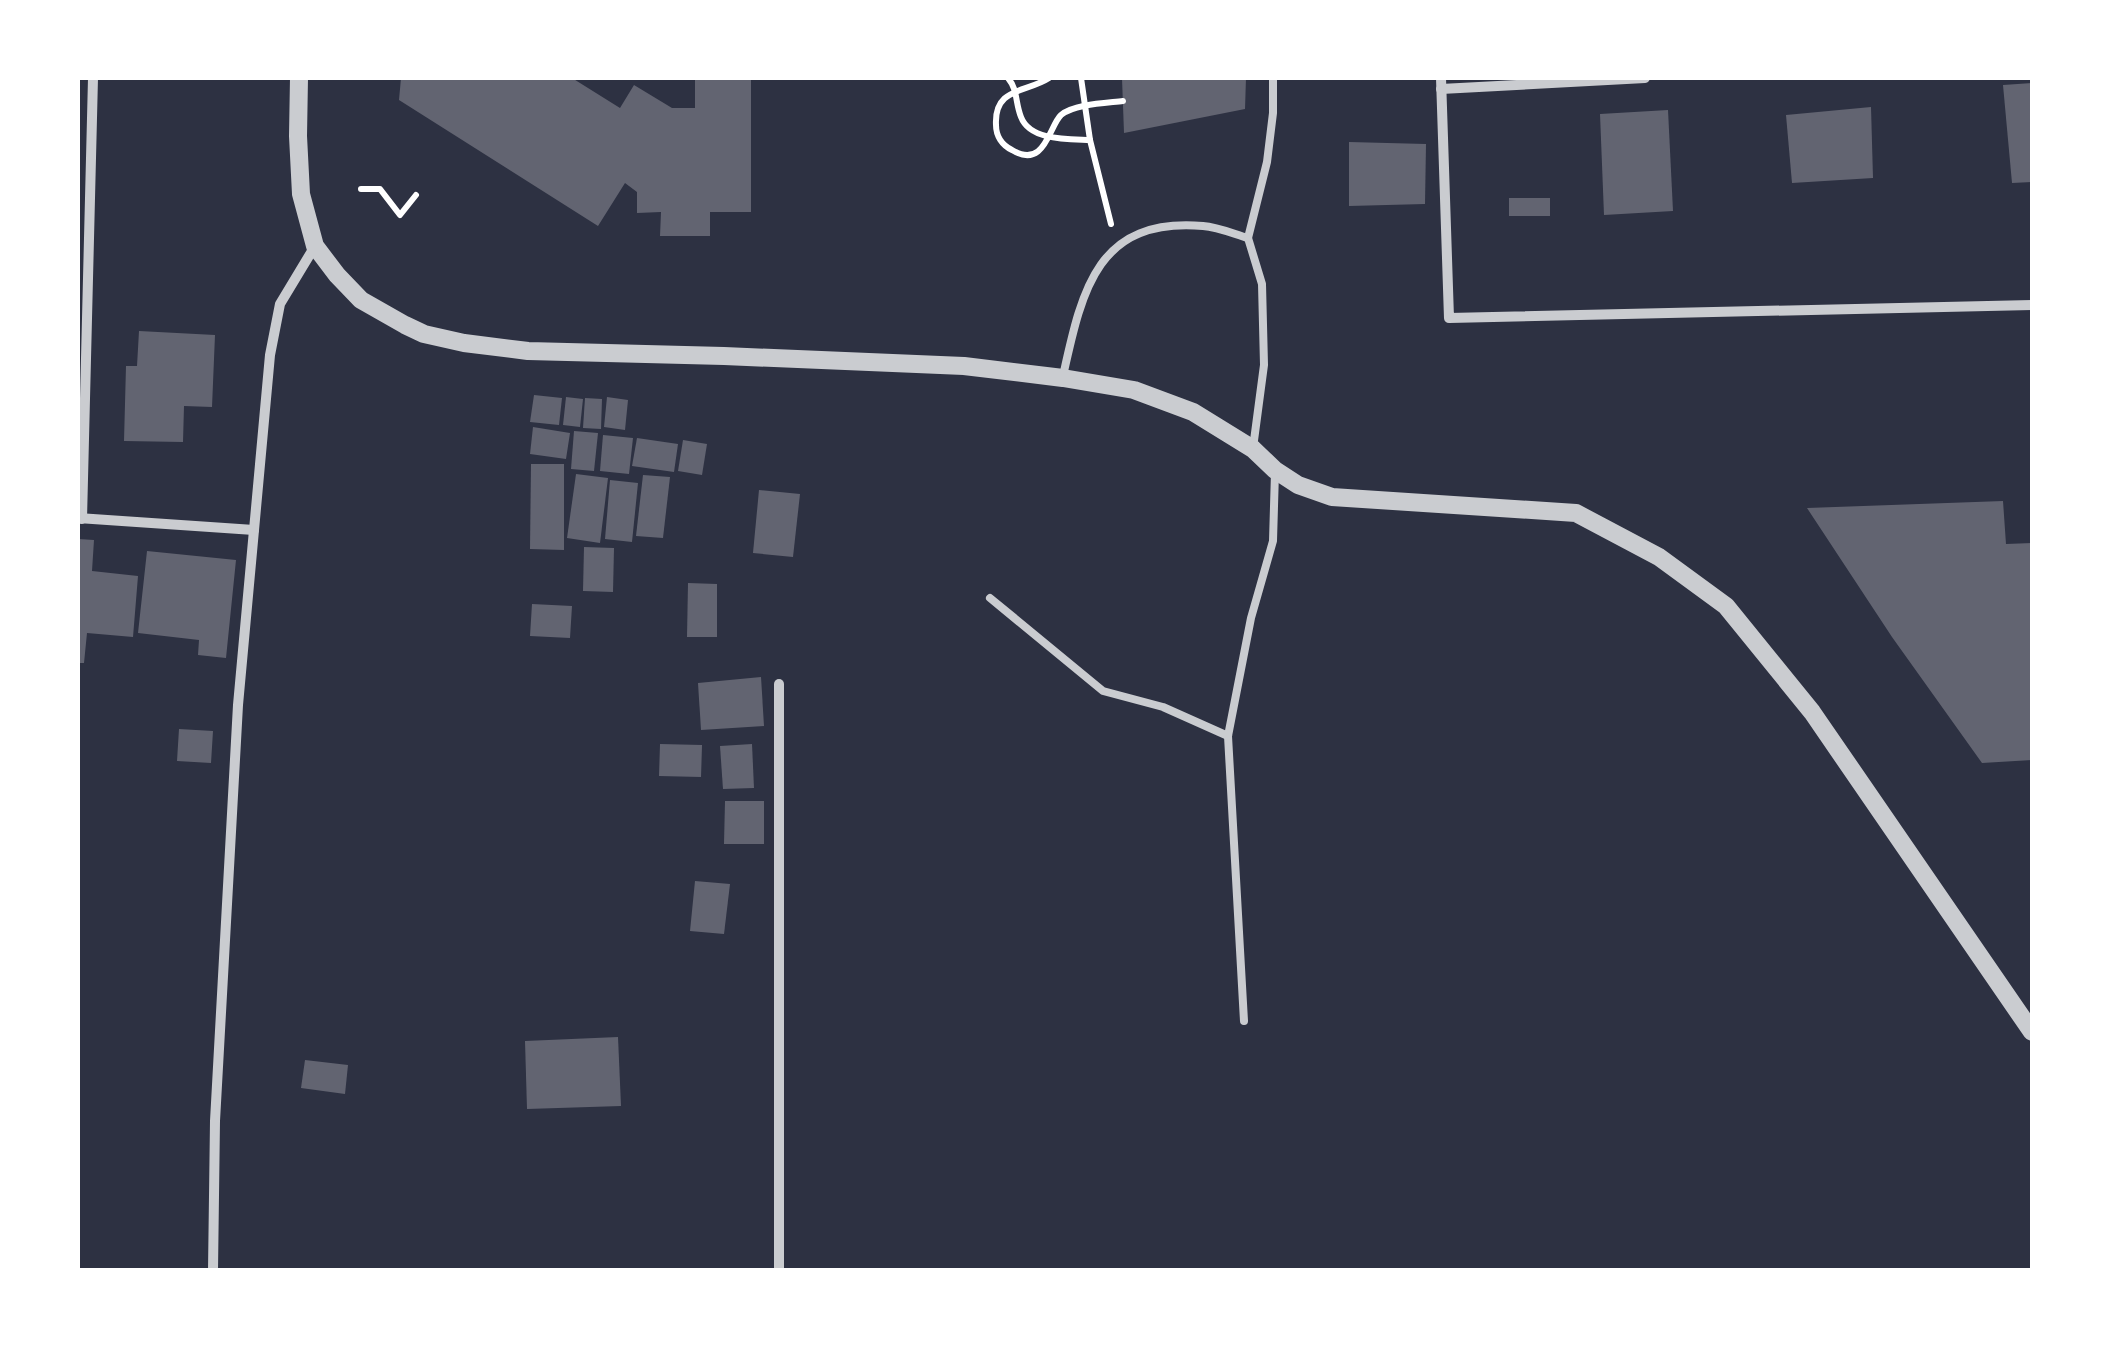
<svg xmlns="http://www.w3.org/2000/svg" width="2110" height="1348" viewBox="0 0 2110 1348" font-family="Karla,sans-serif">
  <rect width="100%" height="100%" fill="#2d3142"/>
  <g fill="#626471">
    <polygon points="401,78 572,78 620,108 634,85 672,108 695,108 695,78 751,78 751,212 710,212 710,236 660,236 661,212 637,213 637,192 625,183 598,226 399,100"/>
    <polygon points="1122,78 1246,78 1245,109 1124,133"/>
    <polygon points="2032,83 2032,182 2012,183 2003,85"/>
    <polygon points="1871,107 1873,178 1792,183 1786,115"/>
    <polygon points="1668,110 1673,211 1604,215 1600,114"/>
    <polygon points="1349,142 1426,144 1425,204 1349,206"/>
    <rect x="1509" y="198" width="41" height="18"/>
    <polygon points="139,331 215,335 212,407 184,406 183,442 124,441 126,366 137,366"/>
    <polygon points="534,395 562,398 559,425 530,422"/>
    <polygon points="566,397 583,399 580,427 563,425"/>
    <polygon points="607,397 628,400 625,430 604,427"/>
    <polygon points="585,398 602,399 601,429 583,428"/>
    <polygon points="533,427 570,433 566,459 530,454"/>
    <polygon points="574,431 598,433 594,471 571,469"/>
    <polygon points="603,435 633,438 629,474 600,471"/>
    <polygon points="637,438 678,444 674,472 632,466"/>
    <polygon points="683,440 707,444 702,475 678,471"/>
    <polygon points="531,464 564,464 564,550 530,549"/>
    <polygon points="576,474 608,478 600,543 567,538"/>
    <polygon points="643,475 670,477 663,538 636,536"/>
    <polygon points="610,480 638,483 632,542 605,539"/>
    <polygon points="759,490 800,494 793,557 753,553"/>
    <polygon points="2003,501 2006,544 2032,543 2032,760 1982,763 1892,637 1807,508"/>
    <polygon points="78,539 94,540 92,571 138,576 133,637 87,633 84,663 78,663"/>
    <polygon points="584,547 614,548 613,592 583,591"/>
    <polygon points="147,551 236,560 226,658 198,655 199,640 138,633"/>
    <polygon points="688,583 717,584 717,637 687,637"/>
    <polygon points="532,604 572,606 570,638 530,636"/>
    <polygon points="761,677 764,726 701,730 698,683"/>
    <polygon points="179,729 213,731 211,763 177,761"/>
    <polygon points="660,744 702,745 701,777 659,776"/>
    <polygon points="752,744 754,788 723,789 720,746"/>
    <polygon points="725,801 764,801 764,844 724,844"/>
    <polygon points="695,881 730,884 724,934 690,931"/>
    <polygon points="618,1037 621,1106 527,1109 525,1041"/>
    <polygon points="305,1060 348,1065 345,1094 301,1088"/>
  </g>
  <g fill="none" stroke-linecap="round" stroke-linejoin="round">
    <g stroke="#fff" stroke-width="6">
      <path d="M1008,78C1018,90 1015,102 1021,117C1030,141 1069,139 1090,140"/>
      <path d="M1049,78C1026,93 994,87 996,125C996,136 1002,145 1012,150C1045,170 1049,126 1061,115C1074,104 1107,103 1123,101"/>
      <polyline points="1081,78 1090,140 1111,224"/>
      <polyline points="361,189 380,189 400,215 416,195"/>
    </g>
    <g stroke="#caccd0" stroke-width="8">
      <path d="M1063,376C1082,290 1097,217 1203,226C1218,227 1234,234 1248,238"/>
      <polyline points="1253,448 1264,365 1262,284 1248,238 1267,162 1273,113 1273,78"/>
      <polyline points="990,598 1103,691 1163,707 1228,736"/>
      <polyline points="1244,1021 1228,736 1251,618 1273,541 1275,472"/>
    </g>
    <g stroke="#caccd0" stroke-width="10">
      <polyline points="1441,78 1449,318 2032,305"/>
      <polyline points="1441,89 1645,78"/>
      <polyline points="78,518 254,530"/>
      <polyline points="82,519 93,78"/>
      <polyline points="213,1270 215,1121 238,705 270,355 280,304 315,246"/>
      <polyline points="779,1270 779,684"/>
    </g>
    <polyline stroke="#caccd0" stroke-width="18" points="299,78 298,136 301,194 315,246 337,275 361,300 405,325 424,334 464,343 528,351 724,356 964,366 1063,378 1134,390 1193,412 1253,449 1275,470 1298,485 1332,497 1576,513 1659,557 1726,606 1812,712 2032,1032"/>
  </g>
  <rect width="2110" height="1348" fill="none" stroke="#ffffff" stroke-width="160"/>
</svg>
